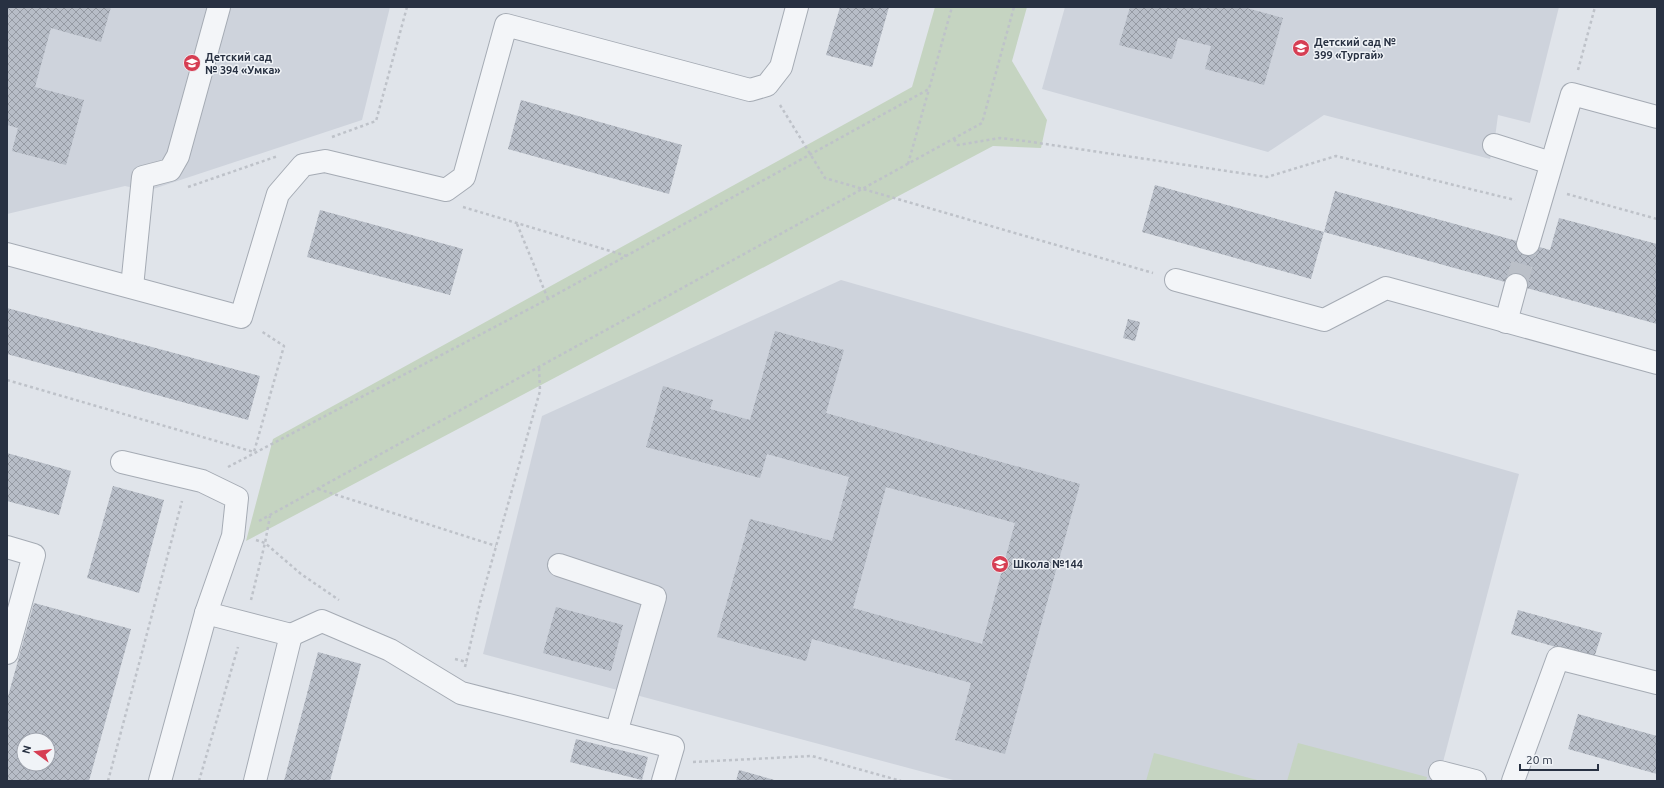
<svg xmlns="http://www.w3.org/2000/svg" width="1664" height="788" viewBox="0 0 1664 788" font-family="Ubuntu,sans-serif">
  <defs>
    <pattern id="building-cross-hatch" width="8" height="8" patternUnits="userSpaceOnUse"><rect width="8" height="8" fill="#b7bdc7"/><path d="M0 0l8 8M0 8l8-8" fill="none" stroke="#959aa3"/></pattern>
  </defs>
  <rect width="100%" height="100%" fill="#e0e4ea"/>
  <g fill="#ced3dc">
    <polygon points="7,7 390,7 362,120 147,191 125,186 7,214"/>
    <polygon points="1065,7 1559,7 1530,123 1498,115 1494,145 1490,159 1324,115 1268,152 1042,89"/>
    <polygon points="841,280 1519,474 1438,781 957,781 483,654 542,416"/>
  </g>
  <g fill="#c5d4c1">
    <polygon points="935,7 1027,7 1012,61 1047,120 1041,148 993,146 246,541 273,439 912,87"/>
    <polygon points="1298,743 1427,777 1426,781 1287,781"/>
    <polygon points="1154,753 1261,781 1146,781"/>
  </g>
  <g fill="url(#building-cross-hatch)" fill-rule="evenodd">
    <polygon points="7,7 111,7 101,42 51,28 35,87 84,100 66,165 12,151 18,128 7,125"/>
    <polygon points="840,7 889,7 872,67 826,55"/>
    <polygon points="1130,7 1243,7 1283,18 1264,85 1205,69 1211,46 1178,38 1172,59 1119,45"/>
    <polygon points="521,100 682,145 669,194 508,149"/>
    <polygon points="1155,185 1324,232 1335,191 1550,250 1559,218 1657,244 1657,324 1324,232 1311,279 1142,232"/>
    <polygon points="320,210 463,249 450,295 307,257"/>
    <polygon points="7,308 260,376 248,420 7,354"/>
    <polygon points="1128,319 1140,322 1135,341 1123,338"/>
    <path d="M775,331L844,350L826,413L1080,484L1005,754L955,740L971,683L812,639L806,661L717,637L750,519L832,541L849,477L767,454L760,478L646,447L663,386L713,400L710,409L750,420ZM886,487L1015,523L982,644L853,608Z"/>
    <polygon points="7,453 71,471 59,515 7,501"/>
    <polygon points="113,486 164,500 139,593 87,578"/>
    <path d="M34,603L131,629L89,781H7V700ZM24,740H48V764H24Z"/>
    <polygon points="556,607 623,625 611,671 543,653"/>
    <polygon points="1518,610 1602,633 1594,658 1511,634"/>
    <polygon points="318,652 361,664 330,781 284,781"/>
    <polygon points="1578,714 1657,736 1657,774 1568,749"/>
    <polygon points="576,739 648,757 642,780 570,762"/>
    <polygon points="739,770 778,781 736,781"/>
  </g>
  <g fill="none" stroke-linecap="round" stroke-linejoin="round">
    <polyline stroke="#bbc0c8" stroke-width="22" stroke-dasharray="22 11" stroke-linecap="butt" points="1516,285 1528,244"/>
    <g stroke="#a5abb4" stroke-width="24">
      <g id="minor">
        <polyline points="1494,145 1551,163"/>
        <polyline points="1528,244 1572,94 1657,117"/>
        <polyline points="7,254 241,317 278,194 303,165 325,161 446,190 464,177 506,25 750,90 767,85 781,67 797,7"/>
        <polyline points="1176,280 1324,320 1386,288 1657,363"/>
        <polyline points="132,287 143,177 170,170 178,156 219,7"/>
        <polyline points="1506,322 1516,285"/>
        <polyline points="122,462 202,481 237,498 233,536 206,613 160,781"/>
        <polyline points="7,547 34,555 7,653"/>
        <polyline points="559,565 655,597 616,733"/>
        <polyline points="206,613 291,635 255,781"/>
        <polyline points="291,635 322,621 390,650 461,693 673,747 663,781"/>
        <polyline points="1440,772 1475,781"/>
        <polyline points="1513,781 1558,658 1657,683"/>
      </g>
    </g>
    <g stroke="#bec2c9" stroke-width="2.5" stroke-dasharray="3 3" stroke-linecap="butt">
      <polyline points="1578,70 1595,7"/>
      <polyline points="780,105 825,178 1153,273"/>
      <polyline points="332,137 376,121 407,7"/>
      <polyline points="954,139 958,145 1000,138 1025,141 1267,177 1336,156 1515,200"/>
      <polyline points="908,164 929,89"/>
      <polyline points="188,187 278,156"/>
      <polyline points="1567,194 1657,219"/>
      <polyline points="463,207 627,256"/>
      <polyline points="517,224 548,299"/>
      <polyline points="7,380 254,452 284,346 261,331"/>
      <polyline points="228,467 548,299 929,89 952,7"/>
      <polyline points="318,489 496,546"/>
      <polyline points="259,521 982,123 1014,7"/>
      <polyline points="256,540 265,543 301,574 339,600"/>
      <polyline points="251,600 265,543 270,516"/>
      <polyline points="455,659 467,662"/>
      <polyline points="465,667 480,603 540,391 539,367"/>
      <polyline points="693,762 812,756 901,781"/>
      <polyline points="108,781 182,501"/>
      <polyline points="199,781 238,647"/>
    </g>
    <use href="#minor" stroke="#f3f5f8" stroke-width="22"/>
  </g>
  <defs>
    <g id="school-disc" transform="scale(0.9)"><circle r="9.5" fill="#d63e53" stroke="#f0f3f7"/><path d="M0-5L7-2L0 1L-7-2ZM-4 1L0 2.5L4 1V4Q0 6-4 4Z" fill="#fff"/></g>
  </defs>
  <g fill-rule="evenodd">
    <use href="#school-disc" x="1301" y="48"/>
    <use href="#school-disc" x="192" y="63"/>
    <use href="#school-disc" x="1000" y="564"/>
  </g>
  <g text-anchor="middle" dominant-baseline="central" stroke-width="3" stroke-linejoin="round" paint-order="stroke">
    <g font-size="11" font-weight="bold" fill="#283142" stroke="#f0f3f7" text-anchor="start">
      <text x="1314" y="42">Детский сад №<tspan x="1314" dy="13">399 «Тургай»</tspan></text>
      <text x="205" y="57">Детский сад<tspan x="205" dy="13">№ 394 «Умка»</tspan></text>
      <text x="1013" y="564">Школа №144</text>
    </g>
  </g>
  <rect width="1664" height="788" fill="none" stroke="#283142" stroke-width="16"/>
  <g transform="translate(36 752) rotate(285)"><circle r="19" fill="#f0f3f7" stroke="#a0a5af"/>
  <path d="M0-3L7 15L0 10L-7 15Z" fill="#d63e53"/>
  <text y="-6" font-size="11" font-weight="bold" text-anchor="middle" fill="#283142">N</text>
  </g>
  <path d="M1520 764v6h78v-6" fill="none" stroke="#283142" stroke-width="2"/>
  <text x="1526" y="764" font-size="12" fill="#283142" stroke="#f0f3f7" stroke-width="3" paint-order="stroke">20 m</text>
</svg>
